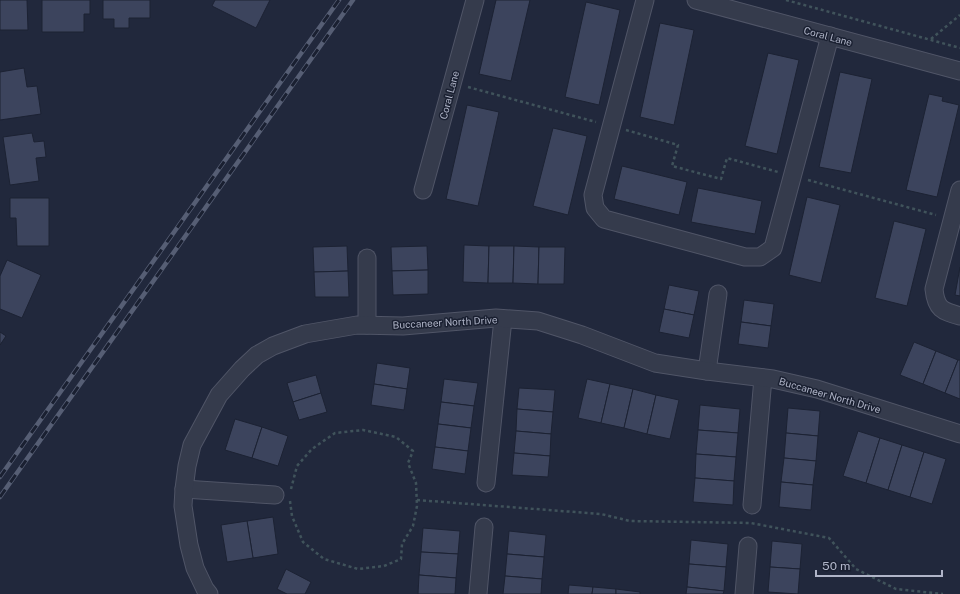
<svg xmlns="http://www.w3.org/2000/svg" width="960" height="594" viewBox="0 0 960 594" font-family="'Public Sans',sans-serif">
  <rect width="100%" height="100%" fill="#21283c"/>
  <g fill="#3c445d" stroke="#1c2233">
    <polygon points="0,0 27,0 28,30 0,30"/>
    <polygon points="42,0 90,0 90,14 84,14 84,32 42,32"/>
    <polygon points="103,0 150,0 150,18 129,18 129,28 114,28 114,19 103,19"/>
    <polygon points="215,0 270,0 256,28 212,6"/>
    <polygon points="496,0 530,0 511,81 479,74"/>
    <polygon points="586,2 620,10 599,105 565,97"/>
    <polygon points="660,23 694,30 674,125 640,117"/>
    <polygon points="768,53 799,60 777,154 745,146"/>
    <polygon points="24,68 27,87 37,86 41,114 0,120 0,72"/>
    <polygon points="840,72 872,79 851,173 819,167"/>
    <polygon points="929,94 943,97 942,101 959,105 937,197 906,190"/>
    <polygon points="467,105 499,112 478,206 446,199"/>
    <polygon points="553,128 587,136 568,215 533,206"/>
    <polygon points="32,133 34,142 44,141 46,157 36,158 39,181 10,185 3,137"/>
    <polygon points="622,166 687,182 679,215 614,199"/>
    <polygon points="698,188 762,201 755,234 691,222"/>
    <polygon points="807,197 840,205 821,283 789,275"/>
    <polygon points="10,198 49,198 49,246 17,246 16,218 10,218"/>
    <polygon points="894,221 926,229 907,306 875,298"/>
    <polygon points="464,245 489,246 488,283 463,282"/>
    <polygon points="347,246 348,271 314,272 313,247"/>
    <polygon points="427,246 428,270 392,271 391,247"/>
    <polygon points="489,246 514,246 513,283 488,283"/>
    <polygon points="514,246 539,247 538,284 513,283"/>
    <polygon points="539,247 565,247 564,284 538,284"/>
    <polygon points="7,260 41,275 22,318 0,309 0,276"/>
    <polygon points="960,267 960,296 955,295"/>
    <polygon points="428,270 428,294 393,295 392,271"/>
    <polygon points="348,271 349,297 315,297 314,272"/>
    <polygon points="669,285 699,291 694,315 664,309"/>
    <polygon points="744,300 774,304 771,326 741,322"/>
    <polygon points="664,309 694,315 689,338 659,332"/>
    <polygon points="741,322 771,326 768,348 738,344"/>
    <polygon points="0,332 6,336 0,345"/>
    <polygon points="914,342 936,351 923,384 900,375"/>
    <polygon points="936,351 958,360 945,393 923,384"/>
    <polygon points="958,360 960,360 960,399 945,393"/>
    <polygon points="377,363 410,368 407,389 374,384"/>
    <polygon points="316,375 321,393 293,402 287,383"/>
    <polygon points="444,379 478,383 474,406 441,402"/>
    <polygon points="587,379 610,384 601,423 578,418"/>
    <polygon points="374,384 407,389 404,410 371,405"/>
    <polygon points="610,384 633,389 624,428 601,423"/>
    <polygon points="519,388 555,390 553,412 517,409"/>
    <polygon points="633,389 656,395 647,434 624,428"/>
    <polygon points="321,393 327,412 299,420 293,402"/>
    <polygon points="656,395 679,400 670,439 647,434"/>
    <polygon points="441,402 474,406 471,428 438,424"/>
    <polygon points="700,405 740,409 738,433 698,430"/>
    <polygon points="788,408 820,411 818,436 786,433"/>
    <polygon points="517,409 553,412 551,434 516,431"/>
    <polygon points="235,419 262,427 252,458 225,450"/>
    <polygon points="438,424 471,428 468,451 435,447"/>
    <polygon points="262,427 288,436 278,466 252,458"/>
    <polygon points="698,430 738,433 736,457 696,454"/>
    <polygon points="516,431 551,434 550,456 514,453"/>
    <polygon points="858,431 880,438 866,483 843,476"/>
    <polygon points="786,433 818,436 816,461 784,458"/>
    <polygon points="880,438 902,445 888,490 866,483"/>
    <polygon points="902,445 924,452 910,497 888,490"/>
    <polygon points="435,447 468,451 465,474 432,469"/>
    <polygon points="924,452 946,459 932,504 910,497"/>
    <polygon points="514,453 550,456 548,477 512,475"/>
    <polygon points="696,454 736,457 734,481 695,478"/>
    <polygon points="784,458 816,461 813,485 781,482"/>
    <polygon points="695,478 734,481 733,505 693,502"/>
    <polygon points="781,482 813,485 811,510 779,507"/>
    <polygon points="273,517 278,554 253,558 247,521"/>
    <polygon points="247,521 253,558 227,562 221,525"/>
    <polygon points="423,528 460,531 458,554 421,552"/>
    <polygon points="509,531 546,535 544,557 507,554"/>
    <polygon points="691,540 728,544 726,567 689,564"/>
    <polygon points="772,541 802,544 800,569 770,567"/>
    <polygon points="421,552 458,554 456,578 419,575"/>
    <polygon points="507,554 544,557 542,579 505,576"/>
    <polygon points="689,564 726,567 724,591 687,587"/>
    <polygon points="770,567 800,569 798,594 768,592"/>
    <polygon points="286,569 311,582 305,594 287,594 277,589"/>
    <polygon points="419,575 456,578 455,594 418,594"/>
    <polygon points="505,576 542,579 541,594 503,594"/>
    <polygon points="569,585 593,587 592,594 568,594"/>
    <polygon points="593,587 616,589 616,594 592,594"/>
    <polygon points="687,587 724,591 723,594 686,594"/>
    <polygon points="616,589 640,592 640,594 616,594"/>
  </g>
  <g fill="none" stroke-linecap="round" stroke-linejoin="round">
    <g stroke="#505567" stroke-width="19">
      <g id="minor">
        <polyline points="645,0 593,195 595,208 604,219 745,257 760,257 773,248 830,36"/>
        <polyline points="696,0 960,71"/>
        <polyline points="423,190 475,0"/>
        <path d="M960,190L934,289C936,309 942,311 960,316"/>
        <polyline points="367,258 367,325"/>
        <polyline points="707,371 718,294"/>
        <polyline points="486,483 503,319"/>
        <polyline points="184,489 275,495"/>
        <polyline points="752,505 763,378"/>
        <polyline points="209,594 205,589 195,568 189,545 183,506 184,489 187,466 192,445 219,395 242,369 257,355 273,346 305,334 357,325 403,326 496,318 538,321 582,335 655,363 707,371 773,379 817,389 960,434"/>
        <polyline points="478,594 484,527"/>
        <polyline points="744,594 748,546"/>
      </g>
    </g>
    <g stroke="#40535b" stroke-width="2.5" stroke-dasharray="3 3" stroke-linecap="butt">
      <polyline points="786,0 960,48"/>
      <polyline points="931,39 960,15"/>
      <polyline points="468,87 596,122"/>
      <polyline points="626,130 678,145 672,166 721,179 727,158 778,172"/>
      <polyline points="808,180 936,215"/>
      <polyline points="417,500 601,514 630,521 751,523 829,538 856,569 896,589 943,594"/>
      <polyline points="290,501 292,516 303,542 324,559 358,569 384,566 401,559 402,544 413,526 417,506 416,483 408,463 413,451 396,437 363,430 335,433 312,449 297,466 291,489"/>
    </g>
    <use href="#minor" stroke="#353b4c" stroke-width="17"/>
    <g stroke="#565e74" stroke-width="4.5">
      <g id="rail">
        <polyline points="0,477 339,0"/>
        <polyline points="0,497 353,0"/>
      </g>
    </g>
    <use href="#rail" stroke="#1a2031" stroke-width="3" stroke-dasharray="9" stroke-linecap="butt"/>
  </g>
  <g text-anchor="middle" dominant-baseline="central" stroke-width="3" stroke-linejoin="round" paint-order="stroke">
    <g font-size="10" fill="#b0b5c8" stroke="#1a2031">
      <text transform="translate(828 36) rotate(15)">Coral Lane</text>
      <text transform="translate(449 95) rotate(-75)">Coral Lane</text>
      <text transform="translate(445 322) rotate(-3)">Buccaneer North Drive</text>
      <text transform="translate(830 395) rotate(16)">Buccaneer North Drive</text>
    </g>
  </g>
  <path d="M816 570v6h126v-6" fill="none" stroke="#b0b5c8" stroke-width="2"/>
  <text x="822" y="570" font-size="12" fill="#b0b5c8" stroke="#1a2031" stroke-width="3" paint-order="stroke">50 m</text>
</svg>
